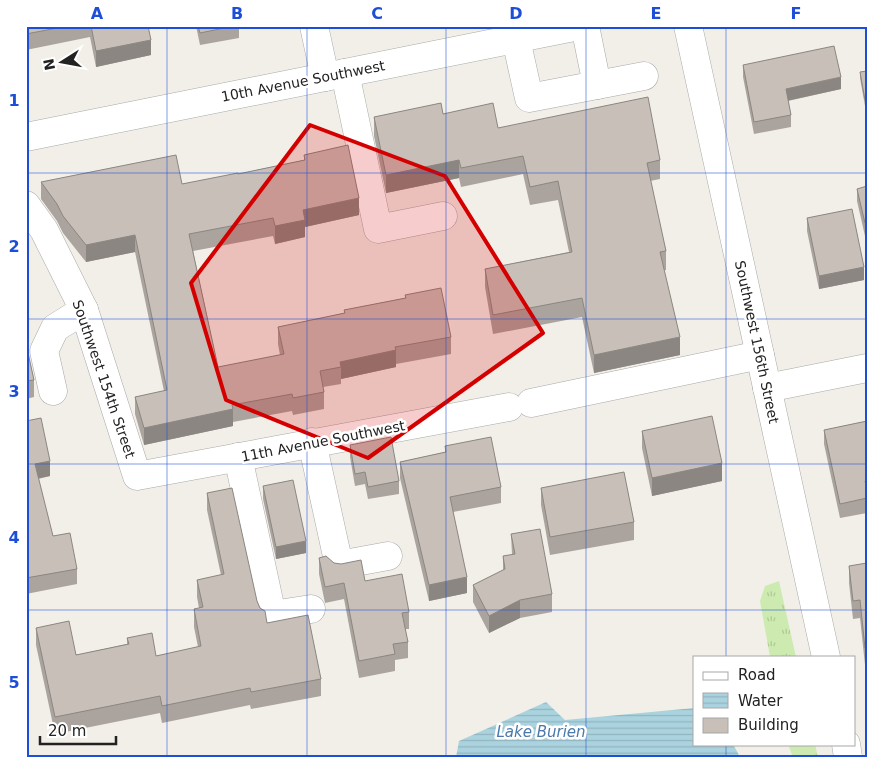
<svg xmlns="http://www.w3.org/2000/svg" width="893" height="783" viewBox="0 0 893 783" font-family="'DejaVu Sans',sans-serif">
  <defs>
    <pattern id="grass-tufts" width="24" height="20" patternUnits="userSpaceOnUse" patternTransform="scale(1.25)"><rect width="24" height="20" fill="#cdebb0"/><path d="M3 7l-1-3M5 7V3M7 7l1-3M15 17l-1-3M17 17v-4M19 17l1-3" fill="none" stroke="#b0c997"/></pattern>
    <pattern id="water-rules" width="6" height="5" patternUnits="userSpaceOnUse" patternTransform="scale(1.25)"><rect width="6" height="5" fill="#aad3df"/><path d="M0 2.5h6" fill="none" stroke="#92b5bf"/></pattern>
  </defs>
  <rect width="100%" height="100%" fill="#f2efe9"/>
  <g fill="url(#grass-tufts)">
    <polygon points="779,581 796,657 770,657 760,601 765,586"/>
    <polygon points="788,744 815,744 818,757 788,757 792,755"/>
  </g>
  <polygon fill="url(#water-rules)" points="546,702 565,720 694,708 694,744 733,744 740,757 456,757 459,741"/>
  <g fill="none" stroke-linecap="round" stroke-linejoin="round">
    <g stroke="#a9a9a9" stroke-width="29">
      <g id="minor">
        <polyline points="314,26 325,77"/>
        <polyline points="688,26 826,657"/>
        <polyline points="516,39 529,98 597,85 585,26"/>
        <polyline points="345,73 378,229 443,216"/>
        <polyline points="597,85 644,76"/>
        <polyline points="26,137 579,26"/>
        <polyline points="26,205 44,230 84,310 137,476 509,407"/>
        <polyline points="767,388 867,368"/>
        <polyline points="53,391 44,351 55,328 84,310"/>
        <polyline points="531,403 760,355"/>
        <polyline points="312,442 339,565 388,556"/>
        <polyline points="238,457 272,615 311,609"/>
        <polyline points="846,744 848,757"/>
      </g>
    </g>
    <use href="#minor" stroke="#fff" stroke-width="28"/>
  </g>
  <g fill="#aba49e">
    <polygon points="26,26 156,26 148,27 151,55 96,67 90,37 26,50"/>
    <polygon points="196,26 239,26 239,38 200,45"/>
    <polygon points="743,65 841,89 788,101 791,115 791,127 754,134 743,77"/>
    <polygon points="867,71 867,106 865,106 860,78 860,72"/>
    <polygon points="443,114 498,128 660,160 660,179 650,181 666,251 666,270 664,270 680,355 594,373 582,317 493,334 485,287 485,269 569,252 558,200 530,205 523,174 461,187 459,178 386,193 374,136 374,117"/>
    <polygon points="304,155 359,215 305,227 305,237 275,244 273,236 193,251 218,367 280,355 278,344 278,327 344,313 344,310 405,298 405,295 451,337 451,354 396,364 396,367 341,379 341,384 323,387 324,392 324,409 293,415 292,411 233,422 233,426 144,445 135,414 135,397 164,391 135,252 86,262 63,233 57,221 41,199 41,182 182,184 238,174 304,160"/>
    <polygon points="867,186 865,236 857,201 857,189"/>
    <polygon points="807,218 864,280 819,289 807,231"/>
    <polygon points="26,344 34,380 34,397 26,399"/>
    <polygon points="26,421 50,476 38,479 53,536 77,569 77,584 26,594"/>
    <polygon points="867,421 867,513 840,518 824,444 824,430"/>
    <polygon points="642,431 722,481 652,496 642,448"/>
    <polygon points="350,445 399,481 399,494 368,499 365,484 355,486 350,457"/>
    <polygon points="445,446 501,487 501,503 453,512 467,593 429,601 400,478 400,462 445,452"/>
    <polygon points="263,486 306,553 276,559 263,499"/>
    <polygon points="541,488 634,522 634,540 550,555 541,505"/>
    <polygon points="207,493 267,623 321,679 321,696 251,709 250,705 162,723 160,713 55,734 36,645 36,628 76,655 127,644 127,638 156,656 198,647 194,627 194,609 199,608 197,597 197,580 221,575 207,510"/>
    <polygon points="511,534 552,594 552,612 520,618 489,633 473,602 473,585 503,570 503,556 512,555"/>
    <polygon points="319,558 334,563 365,581 409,612 409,629 405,629 408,642 408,658 395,660 395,671 359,678 344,599 325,603 319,574"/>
    <polygon points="867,563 867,665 865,665 860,618 853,619 849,583 849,566"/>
  </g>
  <g fill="#8b8681">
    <polygon points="151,40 151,55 96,67 96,51"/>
    <polygon points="841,77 841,89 786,101 786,89"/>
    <polygon points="459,160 459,178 386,193 386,175"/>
    <polygon points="359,198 359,215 305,227 305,237 275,244 275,226 303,210"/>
    <polygon points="865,223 867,223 867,235 865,236"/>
    <polygon points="135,235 135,252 86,262 86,245"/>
    <polygon points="864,267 864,280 819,289 819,276"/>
    <polygon points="680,337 680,355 594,373 594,355"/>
    <polygon points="396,350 396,367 341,379 341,367 340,362"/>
    <polygon points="233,409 233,426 144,445 144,428"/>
    <polygon points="50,461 50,476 35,479 35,464"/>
    <polygon points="722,463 722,481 652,496 652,478"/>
    <polygon points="306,541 306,553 276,559 276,547"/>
    <polygon points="467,577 467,593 429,601 429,585"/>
    <polygon points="520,600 520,618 489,633 489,616"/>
  </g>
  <g fill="#c7bfb8" stroke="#8b8681">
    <polygon points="26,26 68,26 26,34"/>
    <polygon points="91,26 148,26 151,40 96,51"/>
    <polygon points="198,26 234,26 200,33"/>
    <polygon points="834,46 841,77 786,89 791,115 754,122 743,65"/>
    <polygon points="867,71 867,100 865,100 860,72"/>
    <polygon points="648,97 660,160 647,163 666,251 660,252 680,337 594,355 582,298 493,315 485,269 572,252 558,181 530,187 523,156 461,168 459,160 386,175 374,117 441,103 443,114 493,103 498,128"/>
    <polygon points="348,145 359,198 303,210 305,220 275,226 273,218 189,234 218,367 284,354 278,327 345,313 344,310 406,298 405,295 441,288 451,337 395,347 396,350 340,362 341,367 320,371 324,392 293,398 292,394 232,405 233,409 144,428 135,397 167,390 135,235 86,245 63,216 57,204 41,182 176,155 182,184 238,173 238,174 305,160 304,155"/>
    <polygon points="867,186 867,223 865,223 857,189"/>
    <polygon points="852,209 864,267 819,276 807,218"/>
    <polygon points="26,344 34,380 26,381"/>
    <polygon points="712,416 722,463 652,478 642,431"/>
    <polygon points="41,418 50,461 35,464 53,536 70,533 77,569 26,578 26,421"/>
    <polygon points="867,421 867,481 865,481 867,488 867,498 840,504 824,430"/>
    <polygon points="391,437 399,481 368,487 365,472 355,474 350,445"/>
    <polygon points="491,437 501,487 450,497 467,577 429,585 400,462 446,452 445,446"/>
    <polygon points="624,472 634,522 550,537 541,488"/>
    <polygon points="293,480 306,541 276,547 263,486"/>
    <polygon points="232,488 257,601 260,608 265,611 267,623 308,615 321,679 251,692 250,688 162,706 160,696 55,717 36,628 69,621 76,655 129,644 127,638 152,633 156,656 201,646 194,609 203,607 197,580 224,574 207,493"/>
    <polygon points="540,529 552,594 520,600 489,616 473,585 505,569 503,556 515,554 511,534"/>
    <polygon points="326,556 334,563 341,564 361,560 365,581 402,574 409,612 402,613 408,642 393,644 395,654 359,661 344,583 325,587 319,558"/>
    <polygon points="867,563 867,647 865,648 860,600 853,601 849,566"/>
  </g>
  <path fill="#d40000" fill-opacity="0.2" stroke="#d40000" stroke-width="4" stroke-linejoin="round" d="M310,125L445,176L543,333L368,458L226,400L191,283Z"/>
  <path fill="none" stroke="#1d4ed8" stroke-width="1" stroke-opacity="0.55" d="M167,26V757M307,26V757M446,26V757M586,26V757M726,26V657M26,173H867M26,319H867M26,464H867M26,610H867M726,744V757"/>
  <g text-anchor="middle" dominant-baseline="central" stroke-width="5" stroke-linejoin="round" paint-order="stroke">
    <g font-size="14" fill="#222" stroke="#fff">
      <text transform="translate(303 81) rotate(-11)">10th Avenue Southwest</text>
      <text transform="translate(757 342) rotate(78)">Southwest 156th Street</text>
      <text transform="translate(104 379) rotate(71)">Southwest 154th Street</text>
      <text transform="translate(323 441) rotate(-11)">11th Avenue Southwest</text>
    </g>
    <g font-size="15" font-style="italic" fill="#4a7aab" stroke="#fff">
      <text x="541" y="732">Lake Burien</text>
    </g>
  </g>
  <rect width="893" height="783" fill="none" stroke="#ffffff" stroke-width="55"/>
  <rect x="693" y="656" width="162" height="90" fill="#ffffff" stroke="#a7a7a7"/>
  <rect x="703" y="672" width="25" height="8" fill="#ffffff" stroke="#a7a7a7"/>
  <text x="738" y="680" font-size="15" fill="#222222">Road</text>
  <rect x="703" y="693" width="25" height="15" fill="url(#water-rules)" stroke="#a7a7a7"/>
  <text x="738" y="706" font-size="15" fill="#222222">Water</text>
  <rect x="703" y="718" width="25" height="15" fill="#c7bfb8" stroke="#a7a7a7"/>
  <text x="738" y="730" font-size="15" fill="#222222">Building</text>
  <g transform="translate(62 62) rotate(259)" stroke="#ffffff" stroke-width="4" paint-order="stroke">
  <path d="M0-4L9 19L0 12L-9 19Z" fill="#222222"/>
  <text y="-8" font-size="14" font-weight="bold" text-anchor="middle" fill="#222222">N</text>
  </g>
  <path d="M40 736v8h76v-8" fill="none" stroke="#222222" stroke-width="2.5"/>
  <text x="48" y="736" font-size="15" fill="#222222" stroke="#ffffff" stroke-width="4" paint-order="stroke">20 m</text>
  <rect x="28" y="28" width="838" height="728" fill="none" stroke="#1d4ed8" stroke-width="2"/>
  <g font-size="16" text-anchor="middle" font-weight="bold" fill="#1d4ed8">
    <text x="97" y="19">A</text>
    <text x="237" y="19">B</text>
    <text x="377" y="19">C</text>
    <text x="516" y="19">D</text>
    <text x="656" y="19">E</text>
    <text x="796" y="19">F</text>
    <text x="14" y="106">1</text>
    <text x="14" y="252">2</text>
    <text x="14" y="397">3</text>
    <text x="14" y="543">4</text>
    <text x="14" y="688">5</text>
  </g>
</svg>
